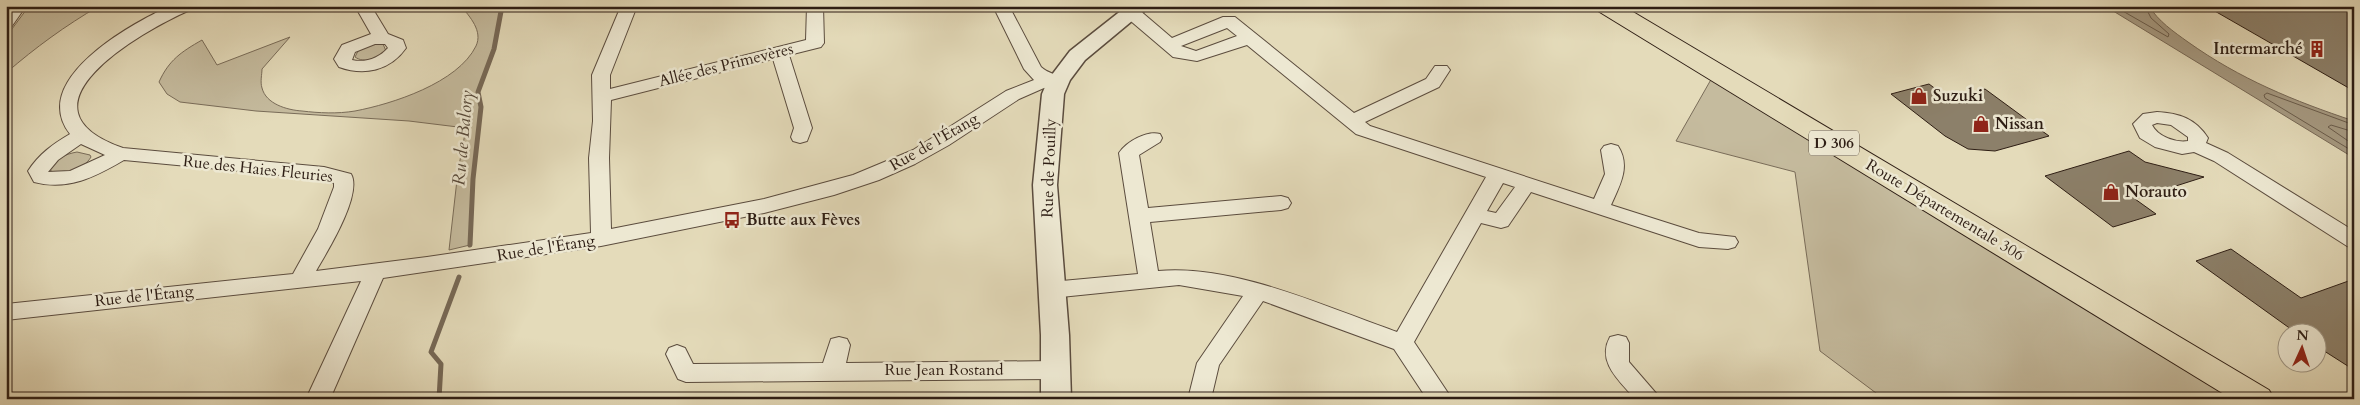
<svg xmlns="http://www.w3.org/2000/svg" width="2360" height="405" viewBox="0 0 2360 405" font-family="Cardo,serif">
  <rect width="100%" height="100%" fill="#e4dbba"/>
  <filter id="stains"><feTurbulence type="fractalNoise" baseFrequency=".004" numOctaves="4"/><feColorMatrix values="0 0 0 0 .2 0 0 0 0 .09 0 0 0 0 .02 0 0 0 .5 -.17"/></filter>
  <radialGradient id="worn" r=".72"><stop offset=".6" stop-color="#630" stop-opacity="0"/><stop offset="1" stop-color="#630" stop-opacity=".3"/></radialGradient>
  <g fill="#c5bb9e" stroke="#796c59">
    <path d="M29,6H99C65,26 36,47 6,73V37Z"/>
    <path d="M461,6H502L494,49L478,92L481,107L473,179L470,245L449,250L458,171L466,128L409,121L256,111L180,102L167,94L159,82C169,60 181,52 202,40L217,65L290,37L262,69C262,74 260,82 262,88C266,104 287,110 302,111C319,113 337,114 355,111C392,104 458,83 476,46C483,31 470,17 461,6Z"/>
    <path d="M374,44H383L386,51C377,58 365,64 355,57L359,49Z"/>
    <polygon points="1713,76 2237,399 1884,399 1820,351 1795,172 1676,141"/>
    <path d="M77,152L90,155L91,157C84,169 64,176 52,172L50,169C56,158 66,154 77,152Z"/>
  </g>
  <path fill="#a69a82" stroke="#766856" d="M2105,6H2149C2158,21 2174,32 2188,42C2240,79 2294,101 2354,121V158Z"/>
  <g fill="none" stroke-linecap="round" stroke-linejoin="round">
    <g stroke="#6a5c4b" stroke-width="1">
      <polyline points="2114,6 2168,37 2169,34 2151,18 2145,6"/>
      <polyline points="2354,125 2267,93 2264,95 2265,98 2354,152"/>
      <polyline points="2354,132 2331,125 2328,127 2354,145"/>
    </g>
    <g stroke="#766856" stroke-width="5">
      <polyline points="470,245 473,179 481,107 478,92 494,49 502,6"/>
      <polyline points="439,399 441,364 431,352 459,277"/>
    </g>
  </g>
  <g fill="#8c806a" stroke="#2d1d14">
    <polygon points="2206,6 2354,6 2354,91"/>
    <polygon points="1929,84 1949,99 1985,89 2049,136 1995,151 1968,149 1945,136 1891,94"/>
    <polygon points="2129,151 2145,162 2204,177 2135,199 2156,214 2113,227 2045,176"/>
    <polygon points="2231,249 2301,298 2354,279 2354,370 2318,347 2318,332 2295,332 2196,261"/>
  </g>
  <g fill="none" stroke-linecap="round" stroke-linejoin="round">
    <g stroke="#5b4c3e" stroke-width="2">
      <g id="minor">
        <polygon points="9,6 26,6 12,26 6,27 6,10"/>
        <path d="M170,6H192L190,10C140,32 8,108 123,148L324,167L351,174C363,194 327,252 316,271L427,257L591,233L589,158L593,121L592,75L621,6H637L610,75V89L806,40L807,6H823L824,43L821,47L789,55L812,128L807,141L800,143L793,141L791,137L794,128L773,59L611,100L609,158L611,229L764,199L853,175L913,150L1006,91L1034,80L1024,69L993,6H1009L1041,67C1048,74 1060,74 1066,82L1063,86L1044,88L1019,99L949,145L915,164L879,180L834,195L764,213L601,246L383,278L330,399H306L361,281L6,320V304L293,274L318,229L334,187V183L323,179L124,160C95,177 68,191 34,182L28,171C39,154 53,144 70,134C28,80 131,24 170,6ZM81,144L105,155L70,171L48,172L58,160Z"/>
        <path d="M355,6H371L388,34L403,40L406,48C390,71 364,76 339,67L334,59L342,45L371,34ZM375,44H385L388,48C379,58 366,63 352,60L355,52Z"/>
        <path d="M1132,8L1138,9L1172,38L1223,17H1235L1354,113L1426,79L1435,66H1447L1450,70L1439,87L1365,122L1370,126L1594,199L1605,174L1601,150L1604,146L1611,144L1618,146C1631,166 1620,185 1611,205L1699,233L1735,237L1738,242L1735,247L1728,249L1699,247L1531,192L1508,226L1501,228L1481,223L1414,342L1452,399H1427L1394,349L1263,301L1219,365L1211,399H1191L1189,395L1197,363L1243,296L1179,285L1051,298L1043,295L1040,290L1043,285L1051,282L1138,274L1119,153C1126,142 1147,130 1160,134L1162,138L1160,142L1139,155L1148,208L1281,196L1288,198L1291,203L1288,208L1281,210L1150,222L1158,271C1235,264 1325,307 1397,332L1486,177L1356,134L1247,45L1197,61L1173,57L1126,17L1124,13L1126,9ZM1227,28L1237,36L1196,51L1181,46ZM1503,183L1515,187L1496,213L1487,211Z"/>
        <path d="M2157,112C2179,113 2196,119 2208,138L2206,143L2228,153L2354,231V248L2347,246L2214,161L2194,152L2182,154L2155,147L2140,138L2133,124L2143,114ZM2157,123L2171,125L2188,137V141C2176,143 2158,137 2152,125Z"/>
        <path d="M1618,335L1626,337L1629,343V362L1661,399H1635C1620,381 1596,362 1610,337Z"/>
        <polygon points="839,337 847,339 850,345 846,363 1056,361 1064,364 1067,370 1064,376 1056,379 686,382 678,379 666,354 669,348 677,345 685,348 693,364 823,363 831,339"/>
      </g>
    </g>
    <g stroke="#5b4c3e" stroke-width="3">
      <polygon id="tertiary" points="1127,6 1150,6 1085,60 1070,80 1064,94 1057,185 1069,335 1071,399 1041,399 1041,335 1033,185 1042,94 1048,80 1070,51"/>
    </g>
    <g stroke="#2d1d14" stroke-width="2">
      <polygon id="primary" points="1595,6 1623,6 2269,390 2274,399 2232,399 1598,11"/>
    </g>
    <use href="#minor" fill="#ede8d2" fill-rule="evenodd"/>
    <use href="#tertiary" fill="#ede8d2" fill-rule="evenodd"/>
    <use href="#primary" fill="#e4dbba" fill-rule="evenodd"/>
  </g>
  <defs>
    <g id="building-bare" transform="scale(1.35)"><path d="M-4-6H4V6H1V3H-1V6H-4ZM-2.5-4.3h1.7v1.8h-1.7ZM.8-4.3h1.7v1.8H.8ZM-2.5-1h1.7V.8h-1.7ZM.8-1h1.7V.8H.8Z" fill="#8f2418" stroke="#ede8d2" stroke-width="2.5" paint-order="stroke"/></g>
    <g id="shop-bare" transform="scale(1.35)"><path d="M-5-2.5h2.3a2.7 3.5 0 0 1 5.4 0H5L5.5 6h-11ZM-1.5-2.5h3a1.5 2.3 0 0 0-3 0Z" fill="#8f2418" stroke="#ede8d2" stroke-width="2.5" paint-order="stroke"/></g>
    <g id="bus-bare" transform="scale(1.35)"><path d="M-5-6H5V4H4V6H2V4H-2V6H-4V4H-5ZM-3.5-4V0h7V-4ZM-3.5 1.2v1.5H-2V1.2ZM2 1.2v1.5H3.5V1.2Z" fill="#8f2418" stroke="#ede8d2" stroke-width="2.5" paint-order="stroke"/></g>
  </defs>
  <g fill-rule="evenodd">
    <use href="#building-bare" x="2317" y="49"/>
    <use href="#shop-bare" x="1919" y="96"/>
    <use href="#shop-bare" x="1981" y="124"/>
    <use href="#shop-bare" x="2111" y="192"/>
    <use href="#bus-bare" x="732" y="220"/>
  </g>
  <g text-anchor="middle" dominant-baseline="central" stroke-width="5" stroke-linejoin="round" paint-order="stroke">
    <rect fill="#ede8d2" stroke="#675a4d" stroke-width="1" x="1809" y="130.5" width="50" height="25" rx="4"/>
    <g font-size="15" font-weight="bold" fill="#2d1d14">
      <text x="1834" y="143">D 306</text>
    </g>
    <g font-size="16" font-weight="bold" fill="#2d1d14" stroke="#ede8d2" text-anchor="start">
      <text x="2303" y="49" text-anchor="end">Intermarché</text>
      <text x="1933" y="96">Suzuki</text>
      <text x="1995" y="124">Nissan</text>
      <text x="2125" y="192">Norauto</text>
      <text x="746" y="220">Butte aux Fèves</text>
    </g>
    <g font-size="16" fill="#2d1d14" stroke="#ede8d2">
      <text transform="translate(726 65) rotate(-14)">Allée des Primevères</text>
      <text transform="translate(934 142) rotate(-30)">Rue de l'Étang</text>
      <text transform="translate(1049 168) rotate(-88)">Rue de Pouilly</text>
      <text transform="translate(258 169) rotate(6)">Rue des Haies Fleuries</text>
      <text transform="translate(1945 210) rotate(31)">Route Départementale 306</text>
      <text transform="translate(546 248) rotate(-9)">Rue de l'Étang</text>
      <text transform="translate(144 296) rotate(-6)">Rue de l'Étang</text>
      <text x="944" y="370">Rue Jean Rostand</text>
    </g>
    <g font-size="18" font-style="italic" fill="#57493a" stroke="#ede8d2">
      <text transform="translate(463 138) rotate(-85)">Ru de Balory</text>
    </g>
  </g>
  <rect width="2360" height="405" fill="none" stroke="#e4dbba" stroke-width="25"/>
  <rect x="8" y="8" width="2345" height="390" fill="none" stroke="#2d1d14" stroke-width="2.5"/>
  <rect x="12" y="12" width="2335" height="380" fill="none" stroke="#2d1d14"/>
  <g transform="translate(2302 348) rotate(3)"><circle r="24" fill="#ede8d2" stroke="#a09786"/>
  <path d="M0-4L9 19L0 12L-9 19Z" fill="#8f2418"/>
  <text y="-8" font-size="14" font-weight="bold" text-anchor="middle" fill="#2d1d14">N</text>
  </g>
  <rect width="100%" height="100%" filter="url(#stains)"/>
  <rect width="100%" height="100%" fill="url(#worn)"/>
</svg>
